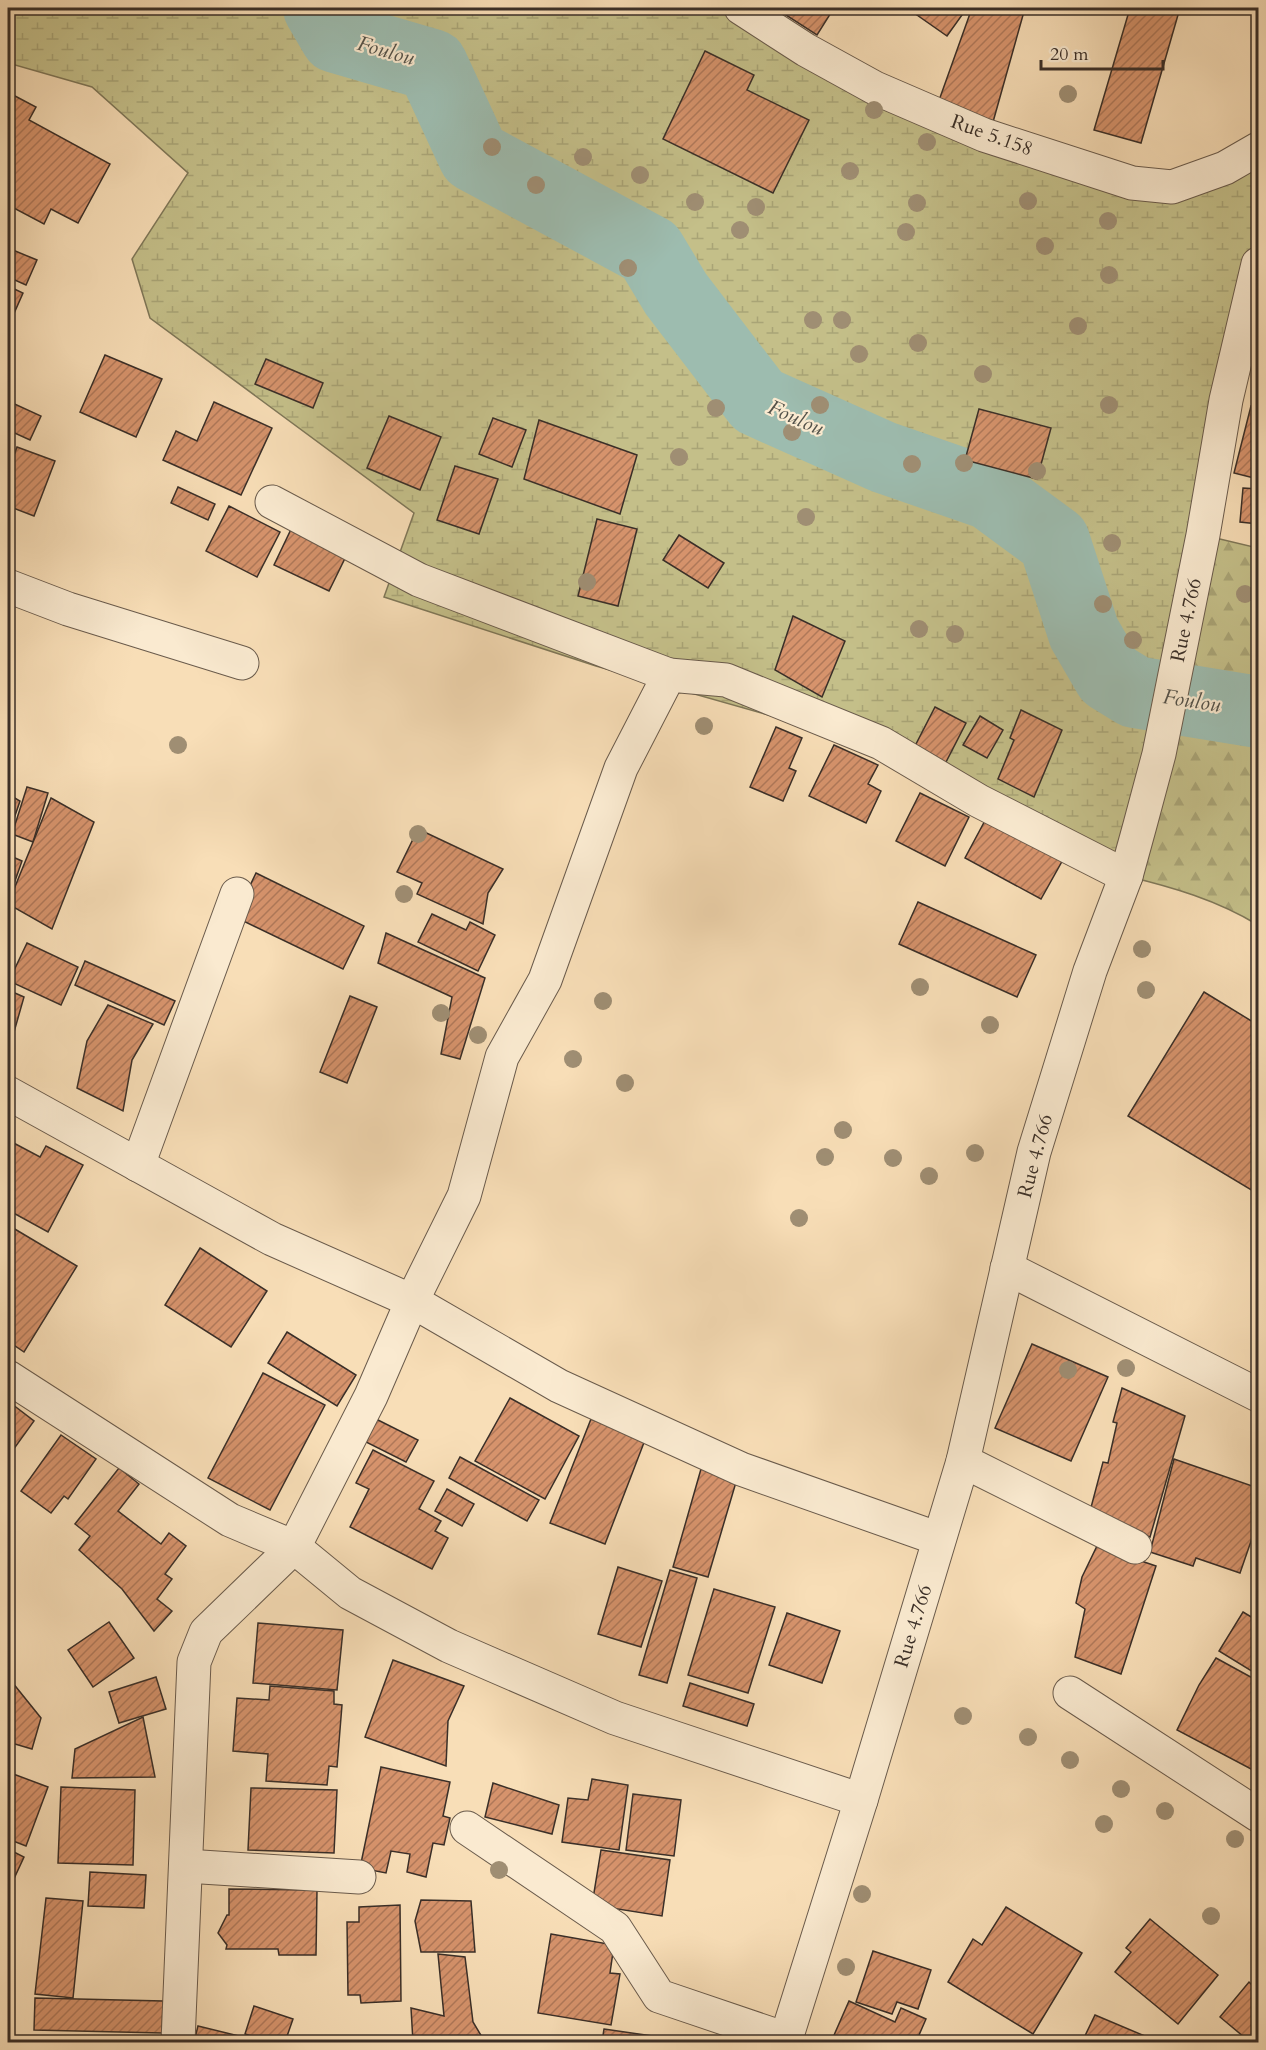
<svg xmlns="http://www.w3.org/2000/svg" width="1266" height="2050" viewBox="0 0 1266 2050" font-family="Cardo,serif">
  <defs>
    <pattern id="forest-firs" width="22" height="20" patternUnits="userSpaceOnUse" patternTransform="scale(1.5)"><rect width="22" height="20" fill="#c4bf89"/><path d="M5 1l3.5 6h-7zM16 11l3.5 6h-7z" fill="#a9a476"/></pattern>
    <pattern id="wetland-marsh" width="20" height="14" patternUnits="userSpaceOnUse" patternTransform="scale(1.5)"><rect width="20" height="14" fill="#c4bf89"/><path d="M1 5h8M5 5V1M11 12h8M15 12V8" fill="none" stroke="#a9a476"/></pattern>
    <pattern id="water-waves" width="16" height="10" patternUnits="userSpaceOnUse" patternTransform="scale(1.5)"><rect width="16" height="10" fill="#9dbcaf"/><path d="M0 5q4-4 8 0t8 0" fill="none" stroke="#81998e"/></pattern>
    <pattern id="building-hatch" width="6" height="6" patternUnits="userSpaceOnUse" patternTransform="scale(1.5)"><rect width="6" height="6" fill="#d6936c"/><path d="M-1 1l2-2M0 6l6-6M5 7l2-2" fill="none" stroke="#af7859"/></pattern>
  </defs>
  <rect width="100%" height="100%" fill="#f8deb7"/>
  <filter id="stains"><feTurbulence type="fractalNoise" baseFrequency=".00333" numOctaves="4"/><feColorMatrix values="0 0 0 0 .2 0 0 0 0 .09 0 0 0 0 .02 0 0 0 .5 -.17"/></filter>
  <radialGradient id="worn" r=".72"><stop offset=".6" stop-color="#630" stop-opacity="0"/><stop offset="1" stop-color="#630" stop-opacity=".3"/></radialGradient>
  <path fill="url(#forest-firs)" stroke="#7f7758" stroke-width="1.5" d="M1203,535L1258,548V925C1217,900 1172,887 1126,876Z"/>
  <polygon fill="url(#wetland-marsh)" stroke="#7f7758" stroke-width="1.5" points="8,8 741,8 806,50 1132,183 1258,149 1258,264 1126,876 892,764 772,716 596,666 384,597 414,513 150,318 132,259 188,173 92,87 8,63"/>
  <polygon fill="url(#water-waves)" stroke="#758479" stroke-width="1.5" points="1250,678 1258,680 1258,732 1244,732 1231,728 1217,714 1195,700 1191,693 1197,689 1210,689"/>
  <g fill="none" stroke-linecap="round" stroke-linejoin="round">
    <g stroke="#6c766c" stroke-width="1.5">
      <polyline points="1258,686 1250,685 1207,695 1205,698 1235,723 1245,726 1258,726"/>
      <path d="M1258,693L1250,692L1227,698L1225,701C1234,714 1242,719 1258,719"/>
    </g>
    <polyline stroke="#9dbcaf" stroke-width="72" points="319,8 336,37 432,65 474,156 650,251 676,294 758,401 883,457 990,494 1054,541 1084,633 1109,676 1135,692 1258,712"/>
  </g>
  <g fill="url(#building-hatch)" stroke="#3a2f28" stroke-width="1.5">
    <polygon points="775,8 834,8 817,35"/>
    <polygon points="907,8 967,8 947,36"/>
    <polygon points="972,8 1025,8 993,122 937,106"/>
    <polygon points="1130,8 1180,8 1141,143 1094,130"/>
    <polygon points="705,51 754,75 747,90 809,120 773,193 663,139"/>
    <polygon points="15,96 36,107 29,120 110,164 78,223 51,209 44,224 8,205 14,192 8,189 8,110"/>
    <polygon points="8,248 37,260 26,285 8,277"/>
    <polygon points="8,286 23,293 8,327"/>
    <polygon points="105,355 162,379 136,437 80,412"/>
    <polygon points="266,359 323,383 313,408 255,384"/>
    <polygon points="8,401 41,416 30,440 8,430"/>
    <polygon points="214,402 272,428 241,495 163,460 176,431 197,441"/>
    <polygon points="1251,406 1258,408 1258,479 1234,473"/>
    <polygon points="979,409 1051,428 1037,479 965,460"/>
    <polygon points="389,416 441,437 420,490 367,468"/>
    <polygon points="493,418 526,430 512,467 479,454"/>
    <polygon points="539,420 637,455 620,514 524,479"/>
    <polygon points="17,447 55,461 34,516 8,506 8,472"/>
    <polygon points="455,466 498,479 479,534 437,520"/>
    <polygon points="178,487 215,504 208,520 171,503"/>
    <polygon points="1243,488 1258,489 1258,524 1240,522"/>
    <polygon points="229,506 280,532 257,577 206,551"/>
    <polygon points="597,519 637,529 618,606 578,596"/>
    <polygon points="295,521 350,548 329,591 274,565"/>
    <polygon points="679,535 724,563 708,588 663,560"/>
    <polygon points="793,616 845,641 822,697 775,670"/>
    <polygon points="935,707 966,723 945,764 914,748"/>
    <polygon points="1021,710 1062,730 1034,797 998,779 1014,740 1010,738"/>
    <polygon points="980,716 1003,730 987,758 963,745"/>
    <polygon points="776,727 802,738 789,768 796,771 783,801 750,787"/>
    <polygon points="834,745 878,765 868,784 881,791 866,823 809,796"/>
    <polygon points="27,787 48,793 33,842 12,834"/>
    <polygon points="920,793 969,817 945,866 896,841"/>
    <polygon points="8,794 20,801 8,836"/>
    <polygon points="51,798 94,822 52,929 8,904"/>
    <polygon points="988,815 1065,856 1041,899 965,858"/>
    <polygon points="418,829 503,869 488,893 483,924 417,894 422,883 397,872"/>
    <polygon points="8,855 22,861 8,901"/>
    <polygon points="256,873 364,926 343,969 235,917"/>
    <polygon points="918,902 1036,955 1017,997 899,944"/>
    <polygon points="432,914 466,930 470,922 495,935 478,971 418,942"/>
    <polygon points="386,933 485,978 460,1059 441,1054 452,997 378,963"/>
    <polygon points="27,943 78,967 61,1005 9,981"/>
    <polygon points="85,961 175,1001 164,1025 75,985"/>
    <polygon points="8,990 24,997 8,1053"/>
    <polygon points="1204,992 1258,1025 1258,1194 1128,1116"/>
    <polygon points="350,996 377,1007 347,1083 320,1072"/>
    <polygon points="108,1005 153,1024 132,1060 123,1111 77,1088 87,1041"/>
    <polygon points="8,1140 40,1157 46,1146 83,1165 48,1232 8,1210"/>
    <polygon points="8,1225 77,1266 24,1352 8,1341"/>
    <polygon points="200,1248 267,1291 231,1347 165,1305"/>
    <polygon points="287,1332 356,1375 337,1406 268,1363"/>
    <polygon points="1032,1344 1108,1377 1071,1461 995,1428"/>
    <polygon points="263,1373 325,1405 270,1510 208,1478"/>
    <polygon points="1122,1388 1185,1416 1150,1537 1089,1515 1103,1462 1108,1463 1117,1423 1113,1422"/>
    <polygon points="510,1398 579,1436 545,1499 475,1461"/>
    <polygon points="8,1401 34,1421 8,1457"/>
    <polygon points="376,1419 418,1440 406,1462 364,1441"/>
    <polygon points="591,1419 645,1440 605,1544 550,1523"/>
    <polygon points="61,1435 96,1459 68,1499 64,1496 51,1513 21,1491"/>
    <polygon points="373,1450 434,1481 419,1509 441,1521 435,1531 448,1538 432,1569 350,1527 369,1489 356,1483"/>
    <polygon points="460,1457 539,1500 527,1521 449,1478"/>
    <polygon points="1174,1459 1258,1488 1258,1521 1240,1573 1196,1558 1193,1566 1150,1552"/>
    <polygon points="703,1462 739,1472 708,1577 673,1567"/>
    <polygon points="119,1468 139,1484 118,1511 161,1544 169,1533 186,1546 165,1574 172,1579 157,1599 172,1611 154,1631 122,1589 79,1550 90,1536 75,1524"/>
    <polygon points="447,1489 474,1504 462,1526 435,1511"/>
    <polygon points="1097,1546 1156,1566 1121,1674 1075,1657 1085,1609 1076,1603 1082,1577"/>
    <polygon points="618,1567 662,1581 641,1647 598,1634"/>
    <polygon points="670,1570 697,1578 667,1683 639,1675"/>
    <polygon points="714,1589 775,1607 748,1693 688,1675"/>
    <polygon points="1243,1612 1258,1621 1258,1675 1219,1651"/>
    <polygon points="787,1613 840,1631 822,1683 769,1665"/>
    <polygon points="109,1622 134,1658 93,1687 68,1650"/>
    <polygon points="258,1623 343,1630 337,1690 253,1683"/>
    <polygon points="1216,1658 1258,1681 1258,1755 1251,1769 1177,1730 1199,1685"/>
    <polygon points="393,1660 464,1686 448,1721 446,1766 365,1737"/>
    <polygon points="8,1677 41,1718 32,1749 8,1742"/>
    <polygon points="156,1677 166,1709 119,1723 109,1692"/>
    <polygon points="690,1683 754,1704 747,1726 683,1706"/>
    <polygon points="270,1686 334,1691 334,1704 342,1705 337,1767 329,1766 327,1785 266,1781 268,1754 233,1751 237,1698 269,1700"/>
    <polygon points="143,1717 155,1777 72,1778 75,1749"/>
    <polygon points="381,1767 450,1782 443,1816 450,1818 444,1845 433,1843 426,1877 407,1872 410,1854 391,1851 386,1873 360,1868"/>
    <polygon points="8,1772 48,1787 26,1846 8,1839"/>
    <polygon points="592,1779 628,1785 619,1850 562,1842 568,1798 588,1800"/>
    <polygon points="493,1783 559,1805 552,1834 485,1817"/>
    <polygon points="61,1787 135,1790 133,1865 58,1863"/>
    <polygon points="251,1788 337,1790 334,1853 248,1850"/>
    <polygon points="633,1794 681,1800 674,1856 626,1850"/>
    <polygon points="8,1849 24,1857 11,1885 8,1884"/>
    <polygon points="601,1850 670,1860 662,1916 592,1905"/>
    <polygon points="90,1872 146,1875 144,1908 88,1906"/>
    <polygon points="229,1889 317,1890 316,1955 279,1955 278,1949 226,1949 227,1945 218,1933 227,1915 229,1915"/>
    <polygon points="46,1898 83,1901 73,1998 35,1994"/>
    <polygon points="421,1900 471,1901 475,1952 421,1952 415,1921"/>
    <polygon points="400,1905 401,2001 361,2003 360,1995 348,1995 347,1922 359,1922 359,1907"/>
    <polygon points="1006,1907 1082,1953 1033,2034 948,1982 973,1939 982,1945"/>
    <polygon points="1150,1919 1218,1975 1178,2024 1115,1972 1131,1952 1126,1948"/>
    <polygon points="551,1934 614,1945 610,1973 620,1974 611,2025 538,2013"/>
    <polygon points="873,1951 931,1970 918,2009 897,2002 892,2014 856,2002"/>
    <polygon points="438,1954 465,1957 473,2022 485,2042 413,2042 411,2008 444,2016"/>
    <polygon points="1249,1982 1258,1991 1258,2042 1250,2042 1220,2017"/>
    <polygon points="35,1998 163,2001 162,2033 34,2030"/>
    <polygon points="849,2001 895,2022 901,2008 926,2019 916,2042 831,2042"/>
    <polygon points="254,2006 293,2019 285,2042 272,2042 245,2034"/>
    <polygon points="1095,2015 1159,2042 1082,2042"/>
    <polygon points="198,2026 243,2037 241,2042 194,2042"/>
    <polygon points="604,2029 687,2041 687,2042 602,2042"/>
  </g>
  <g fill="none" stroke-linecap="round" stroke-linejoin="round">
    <g stroke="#6a5b4c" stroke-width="35">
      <g id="minor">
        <polyline points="741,8 806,50 875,88 984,135 1132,183 1172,187 1225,168 1258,149"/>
        <polyline points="272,502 419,580 669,675"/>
        <polyline points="8,586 68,609 242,663"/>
        <polyline points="8,1093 272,1239 412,1301 559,1386 741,1469 939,1539"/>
        <polyline points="138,1165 237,894"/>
        <polyline points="1007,1268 1258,1395"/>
        <polyline points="8,1377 230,1520 294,1547 350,1593 449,1646 615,1718 861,1800"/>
        <polyline points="963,1461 1135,1547"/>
        <polyline points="1070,1693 1258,1815"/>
        <polyline points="467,1828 615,1928 659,1996 786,2039"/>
        <polyline points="186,1866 359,1877"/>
        <polyline points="178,2042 194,1662 206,1632 294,1547 371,1396 412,1301 464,1196 502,1057 545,980 621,768 669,675 726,680 881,743 979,801 1126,876"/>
        <polyline points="785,2042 861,1800 963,1461 1034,1152 1090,971 1126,876 1140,825 1159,754 1203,535 1226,400 1258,264"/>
      </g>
    </g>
    <use href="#minor" stroke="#faead0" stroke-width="33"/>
  </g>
  <g fill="#9f8e73">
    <circle cx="1068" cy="94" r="9"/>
    <circle cx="874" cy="110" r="9"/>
    <circle cx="927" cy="142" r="9"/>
    <circle cx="492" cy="147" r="9"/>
    <circle cx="583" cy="157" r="9"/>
    <circle cx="850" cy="171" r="9"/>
    <circle cx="640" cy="175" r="9"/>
    <circle cx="536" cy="185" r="9"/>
    <circle cx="1028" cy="201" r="9"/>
    <circle cx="695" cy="202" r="9"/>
    <circle cx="917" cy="203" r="9"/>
    <circle cx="756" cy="207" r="9"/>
    <circle cx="1108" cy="221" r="9"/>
    <circle cx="740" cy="230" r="9"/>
    <circle cx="906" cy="232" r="9"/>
    <circle cx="1045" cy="246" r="9"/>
    <circle cx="628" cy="268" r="9"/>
    <circle cx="1109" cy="275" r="9"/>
    <circle cx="813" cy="320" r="9"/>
    <circle cx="842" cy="320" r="9"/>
    <circle cx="1078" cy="326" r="9"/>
    <circle cx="918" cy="343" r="9"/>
    <circle cx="859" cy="354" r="9"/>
    <circle cx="983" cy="374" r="9"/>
    <circle cx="820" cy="405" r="9"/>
    <circle cx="1109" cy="405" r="9"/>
    <circle cx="716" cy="408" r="9"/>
    <circle cx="792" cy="432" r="9"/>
    <circle cx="679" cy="457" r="9"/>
    <circle cx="964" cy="463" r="9"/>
    <circle cx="912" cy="464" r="9"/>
    <circle cx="1037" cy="471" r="9"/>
    <circle cx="806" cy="517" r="9"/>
    <circle cx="1112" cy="543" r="9"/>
    <circle cx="587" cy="582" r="9"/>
    <circle cx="1245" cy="594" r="9"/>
    <circle cx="1103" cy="604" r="9"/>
    <circle cx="919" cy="629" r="9"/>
    <circle cx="955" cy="634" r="9"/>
    <circle cx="1133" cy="640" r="9"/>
    <circle cx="704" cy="726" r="9"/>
    <circle cx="178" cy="745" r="9"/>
    <circle cx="418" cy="834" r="9"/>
    <circle cx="404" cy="894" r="9"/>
    <circle cx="1142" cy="949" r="9"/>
    <circle cx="920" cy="987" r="9"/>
    <circle cx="1146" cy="990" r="9"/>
    <circle cx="603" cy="1001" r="9"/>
    <circle cx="441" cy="1013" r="9"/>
    <circle cx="990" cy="1025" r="9"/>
    <circle cx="478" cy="1035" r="9"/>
    <circle cx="573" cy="1059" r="9"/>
    <circle cx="625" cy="1083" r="9"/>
    <circle cx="843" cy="1130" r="9"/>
    <circle cx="975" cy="1153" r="9"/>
    <circle cx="825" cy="1157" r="9"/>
    <circle cx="893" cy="1158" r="9"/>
    <circle cx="929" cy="1176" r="9"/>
    <circle cx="799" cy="1218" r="9"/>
    <circle cx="1126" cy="1368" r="9"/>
    <circle cx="1068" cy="1370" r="9"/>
    <circle cx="963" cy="1716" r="9"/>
    <circle cx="1028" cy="1737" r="9"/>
    <circle cx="1070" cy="1760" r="9"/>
    <circle cx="1121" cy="1789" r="9"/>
    <circle cx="1165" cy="1811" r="9"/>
    <circle cx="1104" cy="1824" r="9"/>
    <circle cx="1235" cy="1839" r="9"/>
    <circle cx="499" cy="1870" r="9"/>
    <circle cx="862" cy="1894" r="9"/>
    <circle cx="1211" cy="1916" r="9"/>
    <circle cx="846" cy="1967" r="9"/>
  </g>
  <g text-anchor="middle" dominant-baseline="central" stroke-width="4.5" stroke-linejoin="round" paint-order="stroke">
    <g font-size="20" fill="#3a2f28" stroke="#faead0">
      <text transform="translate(992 135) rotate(20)">Rue 5.158</text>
      <text transform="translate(1186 620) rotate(-78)">Rue 4.766</text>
      <text transform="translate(1035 1156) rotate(-75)">Rue 4.766</text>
      <text transform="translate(913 1626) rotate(-73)">Rue 4.766</text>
    </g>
    <g font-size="21" font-style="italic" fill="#53524a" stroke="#faead0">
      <text transform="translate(386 51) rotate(16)">Foulou</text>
      <text transform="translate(796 418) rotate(24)">Foulou</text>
      <text transform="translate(1192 701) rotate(9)">Foulou</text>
    </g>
  </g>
  <rect width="1266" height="2050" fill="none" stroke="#f8deb7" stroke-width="30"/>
  <rect x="9" y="9" width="1248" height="2032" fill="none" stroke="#3a2f28" stroke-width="3"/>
  <rect x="15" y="15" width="1236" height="2020" fill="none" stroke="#3a2f28" stroke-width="1.5"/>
  <path d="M1041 60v9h122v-9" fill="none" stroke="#3a2f28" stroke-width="3"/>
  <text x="1050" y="60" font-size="18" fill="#3a2f28" stroke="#faead0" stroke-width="4.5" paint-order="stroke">20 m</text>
  <rect width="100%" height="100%" filter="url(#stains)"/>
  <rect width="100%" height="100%" fill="url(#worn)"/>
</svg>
